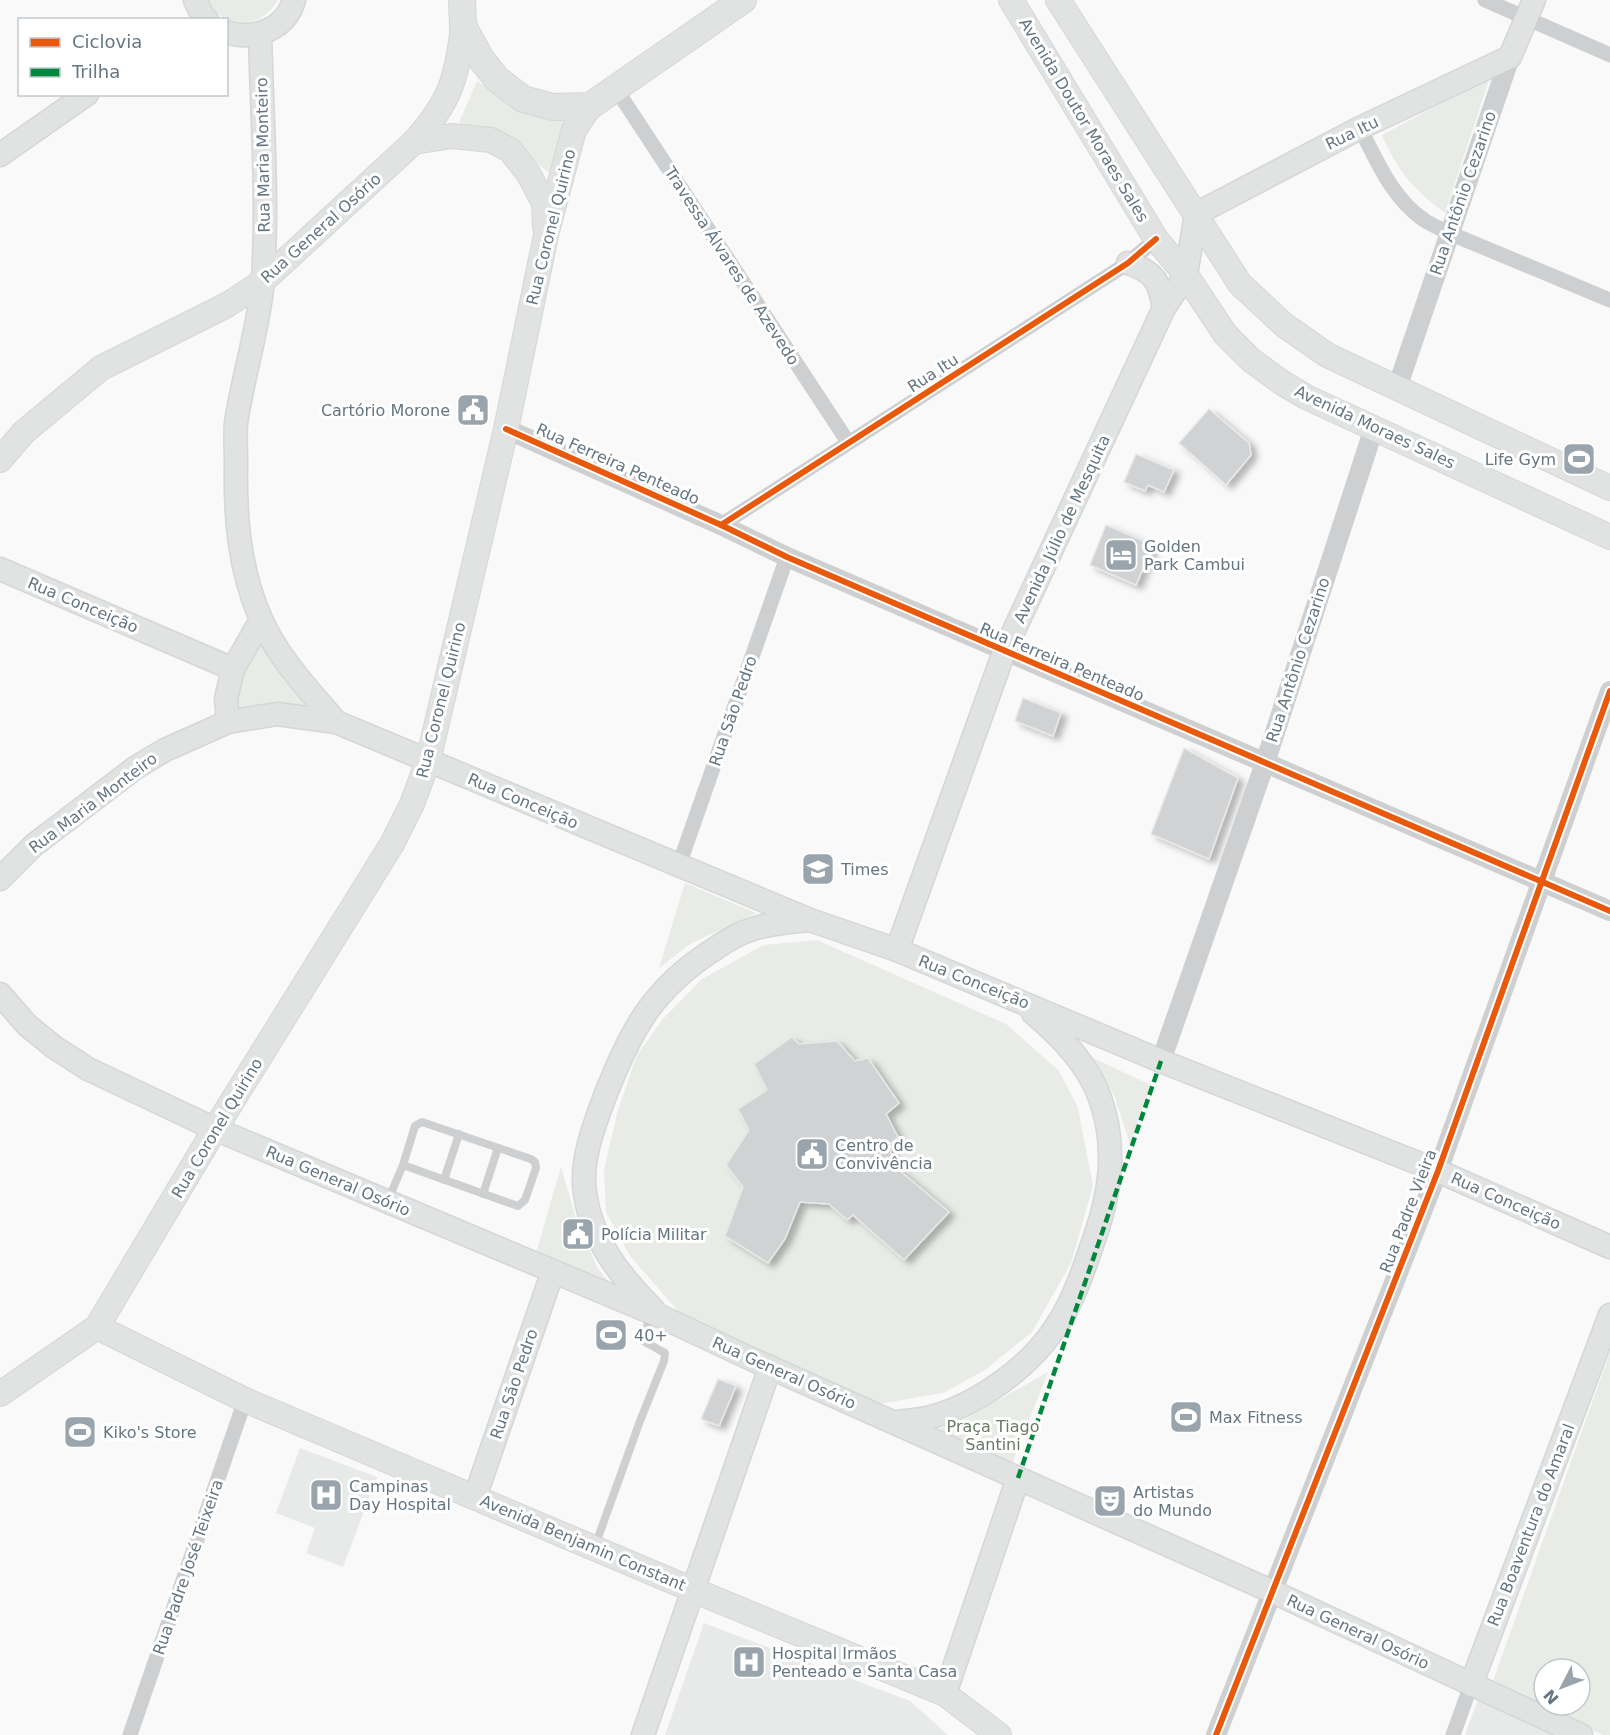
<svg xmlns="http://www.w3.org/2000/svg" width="1610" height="1735" viewBox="0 0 1610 1735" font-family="'DejaVu Sans',sans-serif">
  <defs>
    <filter id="shadow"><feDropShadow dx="6" dy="4" stdDeviation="3" flood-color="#0004"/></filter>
  </defs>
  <rect width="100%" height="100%" fill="#f9f9f9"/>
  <g fill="#e8e9e9">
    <polygon points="300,1448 377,1477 343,1567 306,1553 315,1528 276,1513"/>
    <polygon points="704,1623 910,1701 948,1735 665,1735"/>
    <polygon points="1480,1694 1569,1735 1465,1735"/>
  </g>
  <g fill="#e8ebe6" fill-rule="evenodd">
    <path d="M206,0H278C259,31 225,30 206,0Z"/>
    <path d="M1490,77L1445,213C1413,189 1398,172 1382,135Z"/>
    <polygon points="477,81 517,106 569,117 553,176 502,134 459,123"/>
    <path d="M260,640L311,709L237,711C234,685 248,663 260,640Z"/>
    <polygon points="685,883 756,913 690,944 659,968"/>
    <polygon points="817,940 1006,1024 1059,1071 1078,1108 1093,1186 1071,1263 1032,1332 985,1370 943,1393 873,1405 686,1320 630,1256 606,1212 604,1170 618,1110 637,1055 662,1020 702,979 764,945"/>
    <polygon points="1093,1058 1151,1085 1130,1144 1114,1095"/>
    <polygon points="561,1167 576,1219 598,1269 622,1297 536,1253"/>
    <path d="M1610,1352V1735H1603L1492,1684ZM1544,1669H1580V1705H1544Z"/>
    <polygon points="1048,1372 1008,1474 926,1433 960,1422"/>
  </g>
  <g fill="#d0d2d3" stroke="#e8e8e8" stroke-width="1.5" filter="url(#shadow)">
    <polygon points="1209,409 1249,443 1251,455 1226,485 1179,443"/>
    <polygon points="1136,454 1174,470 1164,492 1148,485 1145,491 1124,482"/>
    <polygon points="1106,525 1153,545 1136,585 1090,565"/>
    <polygon points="1023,698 1061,713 1053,736 1015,721"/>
    <polygon points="1184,748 1238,778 1209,859 1151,834"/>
    <polygon points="792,1037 799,1044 837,1041 855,1061 868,1058 899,1103 886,1114 898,1137 890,1144 892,1164 949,1212 904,1260 853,1215 847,1220 829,1204 800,1202 785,1239 768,1263 725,1236 743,1187 726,1165 749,1130 738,1109 767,1090 754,1064"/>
    <polygon points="718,1379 736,1386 719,1426 701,1419"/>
  </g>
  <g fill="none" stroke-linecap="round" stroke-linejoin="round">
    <g stroke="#d5d6d7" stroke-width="25">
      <g id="secondary">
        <polyline points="195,0 202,15 207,20"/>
        <path d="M226,32C253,41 286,30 294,0"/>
        <path d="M260,34C262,114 268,200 263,280C259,328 243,375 236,423C235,436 236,450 236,464C235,516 239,570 261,619C278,658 309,690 336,722"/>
        <polyline points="0,155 87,94"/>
        <path d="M1128,263C1155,272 1159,281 1164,308"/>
        <polyline points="0,569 233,669"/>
        <polyline points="228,722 226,699 233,669 261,620"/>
        <polyline points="0,879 34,845 135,768 165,750 228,722 277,714 336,722 810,920 897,950 1161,1061 1438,1171 1610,1247"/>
        <polyline points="897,950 1004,652 1164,308 1186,275 1196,214 1360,128 1510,57 1534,0"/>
        <polyline points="0,994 27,1025 54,1047 88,1069 215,1129 662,1317 749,1358 1271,1591 1581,1735"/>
        <path d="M653,1309C621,1277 591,1240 585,1193C580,1161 594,1126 605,1096C630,1032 651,991 710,952C722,944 736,934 750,930C768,923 790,922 809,920"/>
        <path d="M895,1422C905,1421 916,1420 927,1418C974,1407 1028,1369 1055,1328C1072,1304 1083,1272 1092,1245C1110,1196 1118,1149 1100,1098C1088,1064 1060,1036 1033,1013"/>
        <polyline points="475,1497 553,1271"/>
        <polyline points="1471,1685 1610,1315"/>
        <polyline points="945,1694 1018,1478"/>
        <polyline points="643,1735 770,1367"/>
      </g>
    </g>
    <g stroke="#d5d6d7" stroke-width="26">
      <g id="primary">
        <polyline points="1011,0 1156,239 1186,275 1225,334 1251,360 1281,382 1306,397 1610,537"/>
        <polyline points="1058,0 1240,284 1284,325 1327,355 1610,488"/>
        <polyline points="414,142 452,136 491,140 510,150 528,173 544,203 545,227"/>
        <path d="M0,460L24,432L101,368L227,305L262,282L414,142C450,102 457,79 463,26"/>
        <polyline points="97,1327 245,1400 693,1590 945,1694 999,1735"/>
        <polyline points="0,1394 97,1327 215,1129 392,844 412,804 428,761 506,429 546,235 574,130 590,106"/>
      </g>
    </g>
    <g stroke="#d5d6d6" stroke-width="28">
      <polyline id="trunk" points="462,0 463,26 481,59 497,79 523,99 553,107 590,106 743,0"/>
    </g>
    <g stroke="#cecfd0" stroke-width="8">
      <polyline points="444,1180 459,1134"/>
      <polyline points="483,1194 498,1148"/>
      <polyline points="389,1198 403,1165 415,1126 422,1122 531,1159 535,1162 536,1168 525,1200 518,1206 403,1165"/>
      <polyline points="595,1546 640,1421 664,1361 665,1353 645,1342 649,1313"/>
    </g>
    <g stroke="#cecfd0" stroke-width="15">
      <polyline points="1485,0 1610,55"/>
      <polyline points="616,89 848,442"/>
      <path d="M1360,128C1377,161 1392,198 1424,220C1432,225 1441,229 1449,233L1610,300"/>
      <polyline points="721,525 1128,263 1156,239"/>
      <polyline points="679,865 787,557"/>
      <polyline points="130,1735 245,1400"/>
      <polyline points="1453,1735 1471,1685"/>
    </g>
    <g stroke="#cecfd0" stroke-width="20">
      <polyline points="1397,388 1510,57"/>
      <polyline points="506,429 721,525 787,557 1610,911"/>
      <polyline points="1161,1061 1265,763 1374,428"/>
      <polyline points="1216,1735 1438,1171 1610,691"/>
    </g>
    <use href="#secondary" stroke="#e1e2e2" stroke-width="22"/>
    <use href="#primary" stroke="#e1e2e2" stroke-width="24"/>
    <use href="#trunk" stroke="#e1e2e2" stroke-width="26"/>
    <polyline stroke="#00873e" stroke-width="4.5" stroke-dasharray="9 4.5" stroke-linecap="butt" points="1018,1478 1161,1061"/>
    <g stroke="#fff" stroke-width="10">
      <g id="cycleway">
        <polyline points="506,429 721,525 787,557 1610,911"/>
        <polyline points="721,525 1128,263 1156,239"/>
        <polyline points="1216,1735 1438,1171 1610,691"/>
      </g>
    </g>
    <use href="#cycleway" stroke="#e8590c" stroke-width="6"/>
  </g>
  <defs>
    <g id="civic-square" transform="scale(1.725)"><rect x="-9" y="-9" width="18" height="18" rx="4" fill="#99a4ac" stroke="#fff"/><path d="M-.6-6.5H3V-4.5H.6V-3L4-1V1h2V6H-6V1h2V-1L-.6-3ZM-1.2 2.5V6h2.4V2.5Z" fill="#fff"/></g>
    <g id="stadium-square" transform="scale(1.725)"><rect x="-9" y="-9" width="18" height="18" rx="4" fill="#99a4ac" stroke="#fff"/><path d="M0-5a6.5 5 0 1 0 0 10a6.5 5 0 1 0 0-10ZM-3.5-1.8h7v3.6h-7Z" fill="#fff"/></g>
    <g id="hotel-square" transform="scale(1.725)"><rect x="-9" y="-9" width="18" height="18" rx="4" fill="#99a4ac" stroke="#fff"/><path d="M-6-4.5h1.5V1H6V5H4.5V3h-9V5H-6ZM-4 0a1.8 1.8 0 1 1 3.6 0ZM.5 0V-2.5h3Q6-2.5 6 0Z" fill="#fff"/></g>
    <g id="school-square" transform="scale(1.725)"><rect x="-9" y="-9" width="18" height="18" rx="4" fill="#99a4ac" stroke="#fff"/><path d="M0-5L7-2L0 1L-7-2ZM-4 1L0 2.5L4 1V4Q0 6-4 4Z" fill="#fff"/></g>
    <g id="hospital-square" transform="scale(1.725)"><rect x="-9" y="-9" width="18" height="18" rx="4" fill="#99a4ac" stroke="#fff"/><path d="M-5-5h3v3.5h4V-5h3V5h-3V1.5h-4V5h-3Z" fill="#fff"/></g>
    <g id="theatre-square" transform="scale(1.725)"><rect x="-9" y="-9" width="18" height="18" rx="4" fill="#99a4ac" stroke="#fff"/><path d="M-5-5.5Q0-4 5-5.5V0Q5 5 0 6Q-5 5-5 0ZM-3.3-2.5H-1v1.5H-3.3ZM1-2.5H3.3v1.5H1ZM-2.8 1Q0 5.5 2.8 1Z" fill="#fff"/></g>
  </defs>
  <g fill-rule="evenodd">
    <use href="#civic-square" x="473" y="410"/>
    <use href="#stadium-square" x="1579" y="459"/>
    <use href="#hotel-square" x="1121" y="555"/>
    <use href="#school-square" x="818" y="869"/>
    <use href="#civic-square" x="812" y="1154"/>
    <use href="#civic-square" x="578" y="1234"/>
    <use href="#stadium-square" x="611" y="1335"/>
    <use href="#stadium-square" x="1186" y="1417"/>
    <use href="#stadium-square" x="80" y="1432"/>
    <use href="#hospital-square" x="326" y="1495"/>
    <use href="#theatre-square" x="1110" y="1501"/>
    <use href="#hospital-square" x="749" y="1662"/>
  </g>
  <g text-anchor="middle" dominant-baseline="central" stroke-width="6" stroke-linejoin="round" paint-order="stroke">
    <g font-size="16" fill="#657683" stroke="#fff">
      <text transform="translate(1084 120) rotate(59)">Avenida Doutor Moraes Sales</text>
      <text transform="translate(1352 133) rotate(-26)">Rua Itu</text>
      <text transform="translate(263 155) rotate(-91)">Rua Maria Monteiro</text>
      <text transform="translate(1463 193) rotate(-71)">Rua Antônio Cezarino</text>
      <text transform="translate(551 227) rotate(-76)">Rua Coronel Quirino</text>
      <text transform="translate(321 228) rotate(-42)">Rua General Osório</text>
      <text transform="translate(732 266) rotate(57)">Travessa Álvares de Azevedo</text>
      <text transform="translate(933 373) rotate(-33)">Rua Itu</text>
      <text transform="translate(1375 427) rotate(25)">Avenida Moraes Sales</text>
      <text transform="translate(618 464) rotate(24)">Rua Ferreira Penteado</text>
      <text transform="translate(1062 529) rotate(-65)">Avenida Júlio de Mesquita</text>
      <text transform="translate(83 605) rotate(23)">Rua Conceição</text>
      <text transform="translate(1298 660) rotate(-72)">Rua Antônio Cezarino</text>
      <text transform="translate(1062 662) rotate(23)">Rua Ferreira Penteado</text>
      <text transform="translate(441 700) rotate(-76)">Rua Coronel Quirino</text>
      <text transform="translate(733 711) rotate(-71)">Rua São Pedro</text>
      <text transform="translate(523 801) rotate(23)">Rua Conceição</text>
      <text transform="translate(93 803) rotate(-37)">Rua Maria Monteiro</text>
      <text transform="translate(974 982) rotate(22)">Rua Conceição</text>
      <text transform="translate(217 1128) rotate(-59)">Rua Coronel Quirino</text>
      <text transform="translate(338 1181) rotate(23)">Rua General Osório</text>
      <text transform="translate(1506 1201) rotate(24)">Rua Conceição</text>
      <text transform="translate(1408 1211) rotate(-69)">Rua Padre Vieira</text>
      <text transform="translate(784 1373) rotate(24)">Rua General Osório</text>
      <text transform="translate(514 1384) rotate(-71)">Rua São Pedro</text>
      <text transform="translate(1531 1525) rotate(-69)">Rua Boaventura do Amaral</text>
      <text transform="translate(583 1543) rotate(23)">Avenida Benjamin Constant</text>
      <text transform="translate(188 1567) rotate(-71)">Rua Padre José Teixeira</text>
      <text transform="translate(1358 1632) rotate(25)">Rua General Osório</text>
    </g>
    <g font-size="16" fill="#657683" stroke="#fff" text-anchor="start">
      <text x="450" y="410" text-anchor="end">Cartório Morone</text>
      <text x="1556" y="459" text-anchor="end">Life Gym</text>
      <text x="1144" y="546">Golden<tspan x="1144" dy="18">Park Cambui</tspan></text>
      <text x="841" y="869">Times</text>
      <text x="835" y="1145">Centro de<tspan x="835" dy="18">Convivência</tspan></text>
      <text x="601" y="1234">Polícia Militar</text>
      <text x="634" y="1335">40+</text>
      <text x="1209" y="1417">Max Fitness</text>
      <text x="103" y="1432">Kiko's Store</text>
      <text x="349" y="1486">Campinas<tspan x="349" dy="18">Day Hospital</tspan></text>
      <text x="1133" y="1492">Artistas<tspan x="1133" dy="18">do Mundo</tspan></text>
      <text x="772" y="1653">Hospital Irmãos<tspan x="772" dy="18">Penteado e Santa Casa</tspan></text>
    </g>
    <g font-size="16" fill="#687a64" stroke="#fff">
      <text x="993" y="1426">Praça Tiago<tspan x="993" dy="18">Santini</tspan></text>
    </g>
  </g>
  <rect x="18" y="18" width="210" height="78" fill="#ffffff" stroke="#c1c8cd" stroke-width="1.5"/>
  <rect x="30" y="38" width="30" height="9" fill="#e8590c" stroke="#c1c8cd" stroke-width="1.5"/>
  <text x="72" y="48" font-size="18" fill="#657683">Ciclovia</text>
  <rect x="30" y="68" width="30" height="9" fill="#00873e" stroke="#c1c8cd" stroke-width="1.5"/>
  <text x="72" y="78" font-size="18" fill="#657683">Trilha</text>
  <g transform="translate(1562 1687) rotate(228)"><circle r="28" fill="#ffffff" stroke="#c1c8cd" stroke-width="1.5"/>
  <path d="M0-4.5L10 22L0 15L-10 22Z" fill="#99a4ac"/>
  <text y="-9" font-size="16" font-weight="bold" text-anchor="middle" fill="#657683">N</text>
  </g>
</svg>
